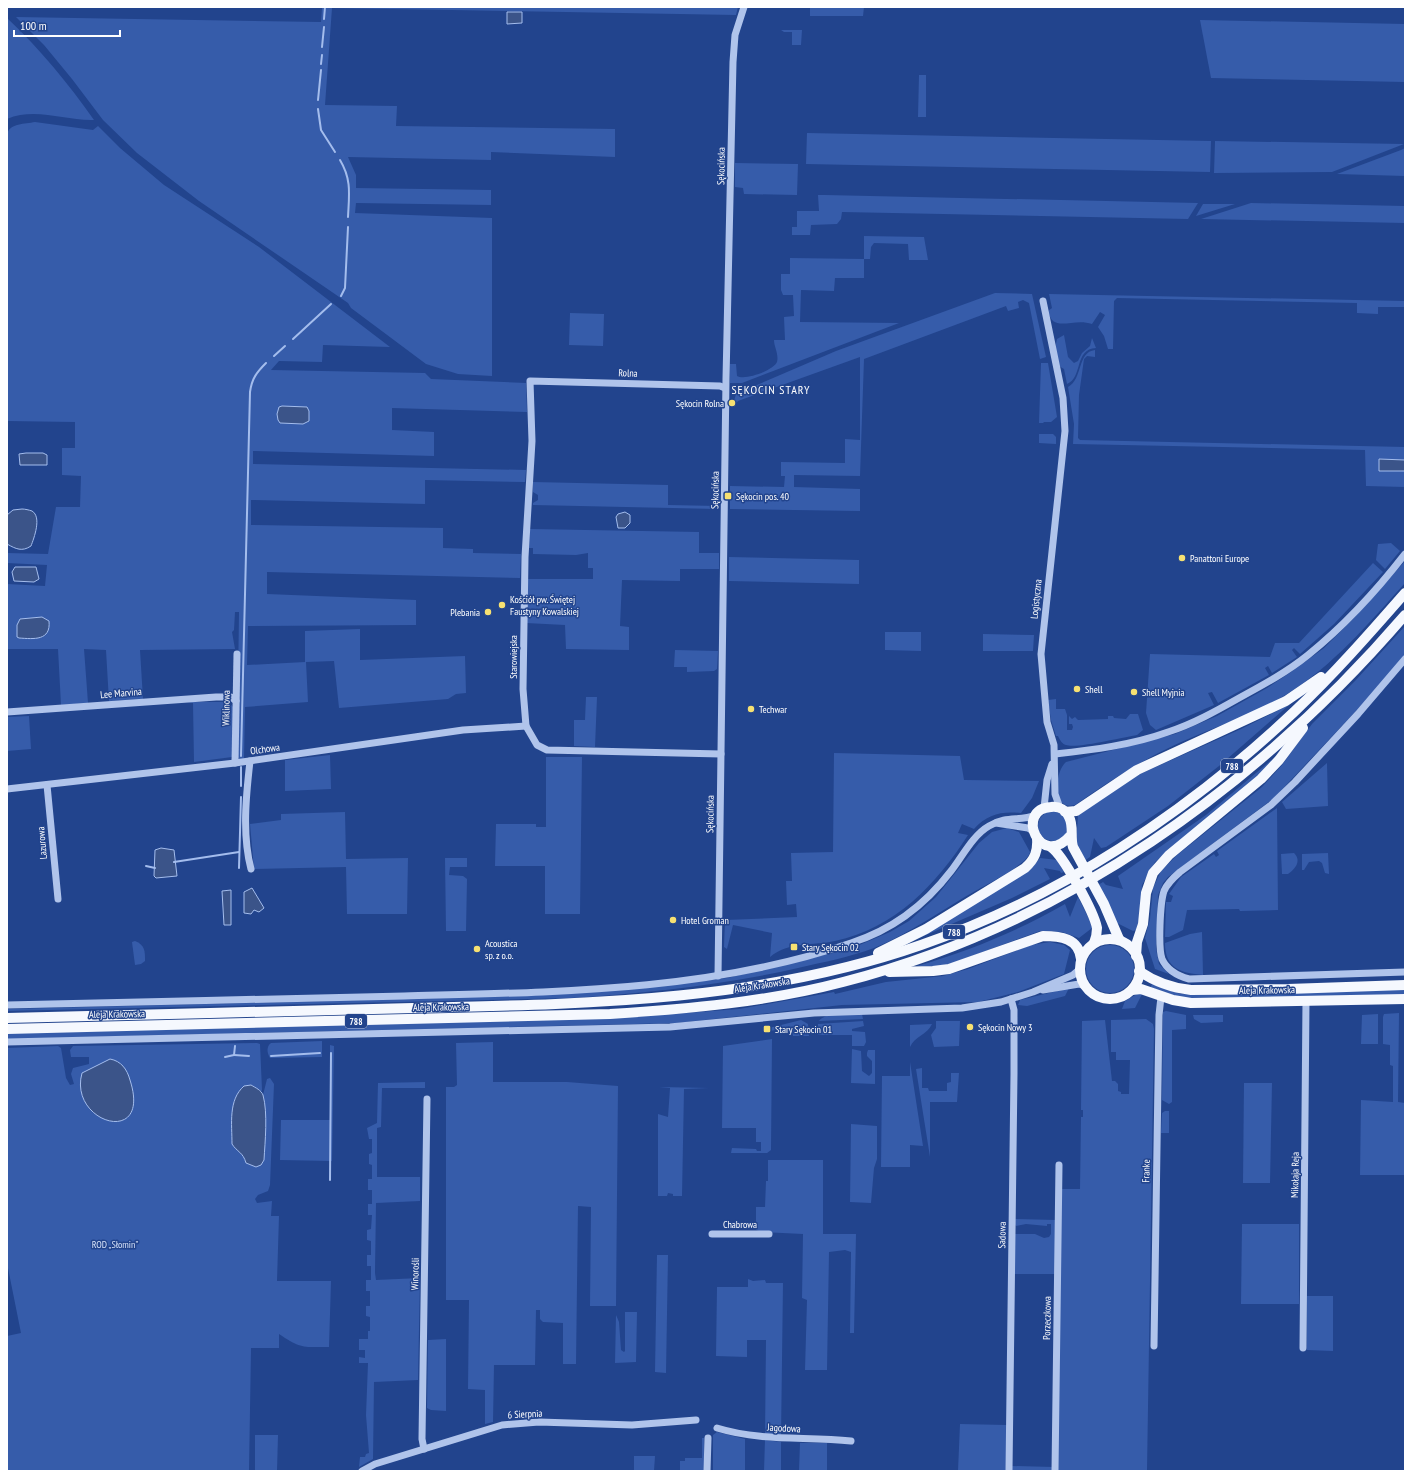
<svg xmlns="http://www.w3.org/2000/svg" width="1412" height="1478" viewBox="0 0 1412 1478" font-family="'PT Sans Narrow',sans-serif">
  <rect width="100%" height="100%" fill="#22448d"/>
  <g fill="#365caa">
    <polygon points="269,7 738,7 736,15 332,8 325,105 397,106 396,126 615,129 615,157 491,152 491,160 348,157 356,175 356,188 491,190 491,205 356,203 355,213 492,218 492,376 458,374 426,364 351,308 348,303 199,201 137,153 103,120 72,79 44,45 16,17 321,22 322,8"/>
    <polygon points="810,7 864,7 863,16 810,16"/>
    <path d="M7,18C40,49 68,83 94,120C65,121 36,107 7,119Z"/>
    <polygon points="1200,20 1405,24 1405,82 1211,78"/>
    <polygon points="781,30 802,30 801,45 792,45 792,32 784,32"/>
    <polygon points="919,75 926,75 926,117 918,117"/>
    <path d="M35,122L93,130L98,126L120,148L164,185L259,247L390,347L323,345L322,362L279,361L271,370L425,373L431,379L526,383L527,412L392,408V430L434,432V456L253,451V464L526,470L525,482L425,480V504L251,500V525L443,528V548L473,549V553L521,554L520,578L267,572V594L416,600V625L248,626L247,665L305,662V631L360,629V660L465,656L466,693L456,694L448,699L339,708L334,661L306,662L308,702L245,707L244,759H239L237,755L239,612H235L234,630L232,632L235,649L140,650L143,699L109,701L106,650L84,649L88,703L61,705L58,649H7V584L45,586L47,565L7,563V553L48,554L56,507H80L81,476L62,475V448H75V422L7,421V134C10,123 25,124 35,122Z"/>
    <polygon points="807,133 1211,141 1210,172 806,164"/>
    <polygon points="1215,141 1404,144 1332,172 1214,173"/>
    <polygon points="1405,148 1405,176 1337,174 1401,150"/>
    <polygon points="735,163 798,164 797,195 744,194 743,188 735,187"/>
    <polygon points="818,195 825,195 1198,203 1188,219 842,212 841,219 837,224 811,225 810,235 792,235 792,227 797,227 797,211 819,211"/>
    <polygon points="1251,203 1405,206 1405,223 1201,219"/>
    <polygon points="1203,204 1235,204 1196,216"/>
    <path d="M864,236L924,237L928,260H909L908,244L874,243L871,247L870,259H864V278H835L834,291L801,290L800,322L899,323L742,383H730V364H736L737,376C745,381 774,370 777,362C779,354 774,347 774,340H785L784,317L794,316L793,295H783L781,290V274H790V258L864,259Z"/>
    <polygon points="995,293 1032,294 1046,357 1040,359 1029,303 1023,300 1018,302 1019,308 1008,311 1006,306 864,359 860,476 794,475 794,487 860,489 860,511 730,509 730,486 784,487 785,476 781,476 781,462 845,463 845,439 860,440 860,357 738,401 732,408 736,394 836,351"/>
    <path d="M1049,294L1405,301V307H1378V314L1357,313V303L1117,298L1114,301L1113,349H1108L1104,336L1098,327L1105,315L1100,312L1092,324C1073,317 1053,334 1048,311L1052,308Z"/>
    <polygon points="570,313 604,314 603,346 569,345"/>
    <path d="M1064,335L1068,357L1074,363L1078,361L1082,353L1090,346L1092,338L1096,348C1074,349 1083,378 1067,384L1064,369L1059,366L1055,348L1057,339Z"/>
    <path d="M1095,350V357L1087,356L1084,359L1079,395L1078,438L1080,440L1405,447V487L1366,486L1365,450L1073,444L1074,424L1068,387C1083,379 1077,352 1095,350Z"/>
    <polygon points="1041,363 1048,363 1057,417 1051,422 1044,422 1043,423 1039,423"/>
    <polygon points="1039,434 1053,434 1056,437 1056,444 1039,443"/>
    <polygon points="533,482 668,485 668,505 718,506 718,509 533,505 533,503 538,500 538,495 533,492"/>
    <polygon points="530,529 699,532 699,553 719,553 719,569 680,569 680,581 622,580 620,626 629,627 629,650 566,649 565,625 526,623 527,579 593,579 593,568 588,568 588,553 576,555 533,554 533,548 529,548"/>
    <polygon points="1391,543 1400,551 1385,569 1376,560 1378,544"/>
    <polygon points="729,557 859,560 859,584 729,581"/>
    <path d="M1405,561V583C1369,623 1333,666 1287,694C1253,715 1215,727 1179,743C1142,760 1109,781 1075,805C1052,812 1054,772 1066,762L1175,734L1217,716L1267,688L1291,672L1324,648L1354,618Z"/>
    <polygon points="1373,563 1383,572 1334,624 1300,654 1294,648 1292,650 1297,657 1272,673 1268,666 1265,668 1269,675 1218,703 1212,692 1208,693 1214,705 1156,730 1150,725 1146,713 1150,654 1270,657 1275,643 1299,643"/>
    <polygon points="1405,626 1405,656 1369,697 1274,798 1168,877 1163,883 1158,895 1156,949 1159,964 1169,974 1155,969 1145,938 1150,919 1153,888 1161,871 1176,856 1262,787 1282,765 1312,724 1355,681"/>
    <polygon points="885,632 921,632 921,651 885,650"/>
    <polygon points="983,634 1034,635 1033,651 983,651"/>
    <polygon points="675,650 718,651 717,669 714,671 687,672 687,667 674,667"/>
    <polygon points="586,697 597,697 595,747 574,746 574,720 585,720"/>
    <path d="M1056,699V709H1065L1067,715V730H1072L1073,727L1072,724H1069V716L1072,719L1075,717L1078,720L1108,719V716H1113L1114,718L1126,719L1130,714H1138L1143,730L1137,735C1124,737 1076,749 1066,745C1062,744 1060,740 1058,736H1056L1051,720L1048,700Z"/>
    <polygon points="187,702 229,702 233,707 232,757 194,762 193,703"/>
    <polygon points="1289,705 1219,766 1168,806 1106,847 1101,848 1094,838 1090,857 1084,861 1076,847 1078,815 1140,774 1241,729"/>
    <polygon points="29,716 31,749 7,751 7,717"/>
    <path d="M834,753L960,756L964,780L1039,781L1032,798L1021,813C1002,811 987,814 974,829L962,824L958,833L968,835C936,885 895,928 835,941C813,946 789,941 770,957L772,933L733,925L727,949L724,947L725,920L797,917L796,904L787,905L786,881H792L791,853L833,852Z"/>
    <polygon points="330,755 331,789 285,791 285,760"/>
    <polygon points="546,757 582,757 580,914 545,914 545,866 495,866 496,824 536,824 536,827 546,827"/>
    <polygon points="1275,757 1259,775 1155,862 1142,885 1139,920 1136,930 1133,931 1115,922 1098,885 1103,882 1106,885 1123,889 1118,876 1206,815"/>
    <polygon points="1327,763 1328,806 1286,809 1282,802"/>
    <polygon points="1277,808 1278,910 1240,911 1239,909 1187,910 1183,930 1169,937 1165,937 1166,902 1171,902 1173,896 1169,894 1181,877 1214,854 1216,857 1219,855 1217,851"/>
    <circle cx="1053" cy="826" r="15"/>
    <polygon points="345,812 346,859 408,858 407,914 347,914 346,867 254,869 250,824 281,820 281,814"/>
    <path d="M1007,828L1019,832L1030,852C1028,864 989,883 977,890C943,909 911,933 874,948C850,957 824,962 798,968C724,985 647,993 570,998L7,1011V1009L372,1000L656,986L727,978L850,949L890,932L909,921L936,897L979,843L992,832Z"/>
    <path d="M1294,853C1302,861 1295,869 1288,874H1282L1281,854Z"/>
    <polygon points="1328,853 1329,874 1325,873 1322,863 1319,861 1309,862 1304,870 1302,870 1302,854"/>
    <polygon points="445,858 467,858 467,867 450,867 449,875 463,876 467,879 466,931 446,931"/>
    <polygon points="1040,858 1057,860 1064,872 1061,873 1060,871 1044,868 1050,879 1012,898 919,938 1030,870"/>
    <path d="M1078,897L1089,919L1092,928L1079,938L1062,932L1040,931L953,963L938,966H917C969,951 1018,931 1065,904L1070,917Z"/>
    <path d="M1202,932L1203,975C1181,973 1165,969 1165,943L1190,934Z"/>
    <path d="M135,941C145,945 145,951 145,961L141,964L135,965L132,942Z"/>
    <polygon points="1050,942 1064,945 1070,950 1064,974 1018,992 978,1002 842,1005 677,1023 7,1039 7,1033 658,1015 739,1009 834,992 835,994 886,982 943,976 968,969 1031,945"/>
    <circle cx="1110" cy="969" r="24"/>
    <polygon points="1152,984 1181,994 1405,989 1405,995 1181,998 1150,988"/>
    <polygon points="1069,988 1065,996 1027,1006 1018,1005 1020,1000"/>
    <polygon points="1137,994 1142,994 1135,1008 1122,1009 1125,1001"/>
    <polygon points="1166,1011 1186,1015 1186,1029 1172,1030 1172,1102 1169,1104 1162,1100 1163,1012"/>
    <polygon points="1399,1013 1398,1102 1405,1103 1405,1175 1360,1175 1361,1100 1393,1102 1393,1066 1390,1065 1390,1045 1383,1044 1383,1017 1384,1014"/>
    <path d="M862,1014L863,1019L819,1021C826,1011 851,1015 862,1014Z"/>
    <polygon points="1378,1014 1378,1044 1361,1044 1362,1015"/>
    <polygon points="1193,1015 1223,1015 1223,1022 1201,1023 1194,1019"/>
    <polygon points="1146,1019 1153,1024 1154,1029 1147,1471 1057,1471 1061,1189 1080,1189 1081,1117 1083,1117 1083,1110 1081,1110 1082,1021 1105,1020 1112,1081 1115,1081 1118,1084 1118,1091 1121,1092 1121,1094 1129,1094 1130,1060 1116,1060 1116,1052 1111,1052 1111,1020"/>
    <polygon points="801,1020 808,1024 809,1036 793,1036 791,1028 769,1031 769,1028"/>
    <polygon points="863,1021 864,1026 852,1029 852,1031 865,1032 866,1042 864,1046 852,1046 852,1035 818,1035 818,1024"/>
    <polygon points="936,1021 960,1021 959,1046 934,1047 931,1035 936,1028"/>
    <path d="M932,1024C927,1035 915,1036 910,1047V1025Z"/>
    <polygon points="772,1039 771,1150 767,1153 731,1153 732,1148 756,1149 757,1151 761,1151 761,1142 756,1142 756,1128 722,1128 723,1046"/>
    <path d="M322,1041V1057L270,1058C267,1053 266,1047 271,1043Z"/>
    <polygon points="493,1042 493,1082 567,1082 618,1086 616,1306 590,1306 591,1207 578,1206 576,1364 563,1364 563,1323 543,1322 540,1319 540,1310 536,1310 535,1365 494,1365 493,1422 485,1424 485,1390 468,1389 469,1300 446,1300 446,1087 454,1087 457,1085 456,1043"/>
    <path d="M257,1043L260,1044L262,1090L261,1092L259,1089L235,1148L243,1154L246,1163L265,1146L263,1095L267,1079L270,1078L274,1084L270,1185L268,1191L258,1195L255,1199L257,1203L272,1201L271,1216H279L277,1281H331L329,1347C303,1347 301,1349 279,1334V1348H251L249,1471H7V1336L21,1333L7,1263V1048L58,1046L61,1048L66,1078L70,1085L74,1084L71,1074L73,1068L89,1064V1057H71L70,1050L73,1046Z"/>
    <polygon points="330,1045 334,1046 332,1161 280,1160 281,1120 330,1120"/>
    <polygon points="852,1049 861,1051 862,1071 869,1076 872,1073 872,1061 867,1056 867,1053 868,1050 875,1050 875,1084 851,1083"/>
    <polygon points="910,1062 923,1146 910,1145 910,1167 881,1167 882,1076 910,1076"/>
    <polygon points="922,1068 922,1088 928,1088 929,1091 947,1091 947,1083 951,1082 951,1073 959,1073 957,1102 930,1102 930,1157 916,1069"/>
    <polygon points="425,1082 425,1088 382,1088 381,1127 377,1128 377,1177 420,1177 420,1201 376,1203 375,1273 376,1280 420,1278 418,1380 374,1382 373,1459 359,1467 360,1457 365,1457 366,1454 369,1453 366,1415 368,1363 359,1363 359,1357 365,1358 365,1350 359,1350 359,1339 368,1339 368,1331 370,1331 370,1317 366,1316 366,1306 370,1306 370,1291 366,1291 366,1280 371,1280 371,1266 367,1266 367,1255 371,1255 371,1241 367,1240 367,1230 371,1229 372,1215 368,1215 368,1204 372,1204 372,1190 368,1190 368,1179 372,1179 372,1165 369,1164 369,1154 372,1153 372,1139 369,1139 367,1128 377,1123 378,1083"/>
    <polygon points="1244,1083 1272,1083 1270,1183 1243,1183"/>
    <polygon points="659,1087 709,1088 684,1089 682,1196 673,1196 673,1194 668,1193 667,1196 658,1196 658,1114 668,1117 670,1088"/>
    <polygon points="1165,1111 1169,1111 1169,1133 1161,1133 1162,1113"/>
    <polygon points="851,1124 877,1126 877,1159 874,1168 871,1203 850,1202"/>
    <polygon points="768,1160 823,1160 823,1234 856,1234 854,1333 850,1333 851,1252 845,1250 829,1252 827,1370 805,1370 807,1300 802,1298 803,1234 762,1232 756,1230 756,1207 765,1207 766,1181 768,1181"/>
    <polygon points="1014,1219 1056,1220 1055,1274 1013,1274 1014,1234 1035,1234 1044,1238 1049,1237 1051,1234 1051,1224 1047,1224 1047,1226 1026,1224 1016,1226 1014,1224"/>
    <polygon points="1242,1224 1299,1224 1299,1304 1241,1304"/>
    <polygon points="657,1255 668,1255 666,1373 655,1372"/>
    <polygon points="748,1279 753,1281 765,1280 766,1283 783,1283 781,1437 765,1436 766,1340 747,1340 747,1357 716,1356 717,1287 748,1287"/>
    <polygon points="1307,1296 1333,1296 1333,1351 1307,1350"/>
    <polygon points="625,1312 637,1312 636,1362 615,1363 616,1315 619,1322 621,1350 624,1352 625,1351"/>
    <polygon points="446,1339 446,1411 431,1410 427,1408 428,1340"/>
    <polygon points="960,1424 1007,1425 1007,1471 958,1471"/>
    <polygon points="717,1432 745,1439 745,1471 713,1471 713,1435"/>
    <polygon points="255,1435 278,1435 277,1471 255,1471"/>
    <polygon points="702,1438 704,1438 704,1471 680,1471 680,1461 685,1461 685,1458 702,1458"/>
    <polygon points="765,1440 781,1442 781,1471 764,1471"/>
    <polygon points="800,1443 827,1443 827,1471 799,1471"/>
    <polygon points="634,1456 655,1456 654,1471 634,1471"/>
    <polygon points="1011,1466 1054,1467 1054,1471 1011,1471"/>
  </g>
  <g fill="#3b5489" stroke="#a4bded">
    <polygon points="507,12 522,12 522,23 507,24"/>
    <polygon points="282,406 307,407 309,411 309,421 303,424 280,423 278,420 277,414 279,407"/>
    <polygon points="26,453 43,453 47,455 47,465 20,465 19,454"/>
    <polygon points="1379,459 1405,460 1405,471 1379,471"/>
    <path d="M22,509C25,509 29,510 32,511C42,517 34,538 31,546C22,552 16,549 7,544V515L13,510Z"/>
    <polygon points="625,512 630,515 630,523 625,528 618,528 616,517 618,514"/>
    <polygon points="15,567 36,567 39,579 34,582 14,581 12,572"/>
    <path d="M42,617L49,621C51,641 34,639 19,638L17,637V625L20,619Z"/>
    <polygon points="161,848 174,850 177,876 156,878 154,876 155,850"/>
    <polygon points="252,888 264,908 259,912 254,910 251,914 244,913 244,892"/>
    <polygon points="231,890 231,925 224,925 222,891"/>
    <path d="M110,1059C121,1061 127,1069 130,1080C152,1148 68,1123 82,1073Z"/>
    <path d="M251,1085C256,1088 261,1090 263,1095C268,1113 265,1142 264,1160L261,1165L256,1167L246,1163C243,1152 237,1152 232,1144C232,1124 228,1100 244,1086Z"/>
  </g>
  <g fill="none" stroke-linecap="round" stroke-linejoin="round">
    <g stroke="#a4bded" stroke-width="2">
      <polyline points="324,19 325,7"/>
      <polyline points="322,47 324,27"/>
      <polyline points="321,64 322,55"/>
      <polyline points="318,100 321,70"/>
      <polyline points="318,109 321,130 335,152"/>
      <path d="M340,160C352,180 349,195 348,217"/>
      <polyline points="341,296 345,288 348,227"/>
      <polyline points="293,339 331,304"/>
      <polyline points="274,356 285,346"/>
      <path d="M241,756L250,392C252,378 257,372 266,363"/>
      <polyline points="241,786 241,767"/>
      <polyline points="174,862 239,852"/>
      <polyline points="146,866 155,868"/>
      <polyline points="239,868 241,797"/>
      <polyline points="234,1055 249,1056"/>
      <polyline points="271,1056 320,1053"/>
      <polyline points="225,1057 234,1055 235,1046"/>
      <polyline points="330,1180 331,1053"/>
    </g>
    <g stroke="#b0c4eb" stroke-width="7">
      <polyline points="1043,301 1063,398 1065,431 1041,654 1047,722 1054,745 1055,794 1060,808"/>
      <path d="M1405,659L1358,714L1295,782L1271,805L1180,872C1173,878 1167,884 1164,891C1160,903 1158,948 1162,959C1167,970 1178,976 1189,979L1405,972"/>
      <polyline points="7,712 216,697 231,697 236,701"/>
      <polyline points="721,754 547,750 537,745 526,726 523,689 525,557 532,441 530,381 720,386 725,388"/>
      <path d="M1055,754C1092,750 1132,745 1168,732C1193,724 1216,711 1239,698C1263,685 1287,672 1308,655C1344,626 1377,590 1405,554"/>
      <path d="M250,761C246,796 242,835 251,869"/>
      <polyline points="235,763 237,654"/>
      <polyline points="47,785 58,899"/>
      <polyline points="7,789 235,763 463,730 526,726"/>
      <polyline points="1044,808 1047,780 1052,764"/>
      <polyline points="996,823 1028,828 1033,831"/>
      <polyline points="718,976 726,379 733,62 735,35 744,7"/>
      <polyline points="1043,990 1079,984 1085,986"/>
      <path d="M7,1005C139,1002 272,999 404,996C553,992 708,992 851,943C892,930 925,905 951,871C962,857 973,835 989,826C1008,815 1019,822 1036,815"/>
      <polyline points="7,1042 670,1027 814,1013 962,1008 1001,1002 1033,992 1073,975 1080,969"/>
      <polyline points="712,1234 769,1234"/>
      <polyline points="1154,1346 1159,1015 1161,997"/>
      <polyline points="1303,1348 1306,1001"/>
      <path d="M717,1428C763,1442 805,1436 851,1441"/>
      <polyline points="424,1449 422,1439 427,1099"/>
      <polyline points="362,1471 375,1464 502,1425 539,1422 632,1425 696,1420"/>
      <polyline points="707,1471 708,1438"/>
      <polyline points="1009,1471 1014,1074 1014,1010 1011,999"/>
      <polyline points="1055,1471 1059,1165"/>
    </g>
    <g stroke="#f5f8fe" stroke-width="10">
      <polyline points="1065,812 1076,811 1137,770 1286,701 1321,677"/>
      <path d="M1071,835C1040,871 1014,809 1051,807C1059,806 1066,810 1069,817C1074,826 1070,837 1073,847L1104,904L1119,939"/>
      <path d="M1051,847C1063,855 1094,912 1097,928C1097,933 1096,938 1094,943"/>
      <circle cx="1110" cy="969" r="30"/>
      <path d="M878,953L926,929L1025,868C1035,859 1038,851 1037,838"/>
      <polyline points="1136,956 1137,942 1143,924 1146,893 1153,873 1169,855 1261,779 1279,760 1303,728"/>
      <path d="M1139,971C1155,982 1172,988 1191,990L1288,989L1405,985"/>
      <path d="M889,972L933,971L949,969L1043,936C1060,936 1079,938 1081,959"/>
      <polyline points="1132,990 1141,989 1173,1000 1191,1003 1405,999"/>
      <path d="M7,1018C142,1015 278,1011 413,1008C584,1004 758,1002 921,945C1061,897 1188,812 1295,711C1334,674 1370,633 1405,593"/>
      <path d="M7,1029L610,1014C688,1009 767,1002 843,982C1064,925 1257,787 1405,615"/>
    </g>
  </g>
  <g fill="#f7e172" stroke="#22448d" stroke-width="1.5">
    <circle cx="732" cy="403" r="4"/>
    <rect x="724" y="492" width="8" height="8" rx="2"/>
    <circle cx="1182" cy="558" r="4"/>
    <circle cx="502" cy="605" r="4"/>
    <circle cx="488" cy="612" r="4"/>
    <circle cx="1077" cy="689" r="4"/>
    <circle cx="1134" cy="692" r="4"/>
    <circle cx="751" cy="709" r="4"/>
    <circle cx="673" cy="920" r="4"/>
    <rect x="790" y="943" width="8" height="8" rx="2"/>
    <circle cx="477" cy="949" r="4"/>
    <circle cx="970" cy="1027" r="4"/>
    <rect x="763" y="1025" width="8" height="8" rx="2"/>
  </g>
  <g text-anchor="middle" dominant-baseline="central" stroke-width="3" stroke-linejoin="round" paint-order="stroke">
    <g fill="#22448d" stroke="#bdc7dd" stroke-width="1">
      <rect x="1221" y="759" width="22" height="14" rx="3"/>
      <rect x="943" y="925" width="22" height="14" rx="3"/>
      <rect x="345" y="1014" width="22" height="14" rx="3"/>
    </g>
    <g font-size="9" font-weight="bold" fill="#fff">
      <text x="1232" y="766">788</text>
      <text x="954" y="932">788</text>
      <text x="356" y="1021">788</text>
    </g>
    <g font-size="10" fill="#fff" stroke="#22448d">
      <text transform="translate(721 166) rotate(-89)">Sękocińska</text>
      <text transform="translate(628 373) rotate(2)">Rolna</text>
      <text transform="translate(715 490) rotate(-89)">Sękocińska</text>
      <text transform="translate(1036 599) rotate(-84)">Logistyczna</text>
      <text transform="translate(513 657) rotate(-90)">Starowiejska</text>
      <text transform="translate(121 693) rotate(-5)">Lee Marvina</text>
      <text transform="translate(226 708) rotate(-89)">Wiklinowa</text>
      <text transform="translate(265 749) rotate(-8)">Olchowa</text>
      <text transform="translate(710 814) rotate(-89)">Sękocińska</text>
      <text transform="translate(42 843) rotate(-95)">Lazurowa</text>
      <text transform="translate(762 985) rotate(-9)">Aleja Krakowska</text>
      <text transform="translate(1267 990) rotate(-1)">Aleja Krakowska</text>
      <text transform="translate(441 1007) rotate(-1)">Aleja Krakowska</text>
      <text transform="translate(117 1014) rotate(-1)">Aleja Krakowska</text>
      <text transform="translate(1146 1171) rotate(-89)">Franke</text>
      <text transform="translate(1295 1175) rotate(-89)">Mikołaja Reja</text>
      <text x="740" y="1224">Chabrowa</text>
      <text transform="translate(1002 1235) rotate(-89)">Sadowa</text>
      <text transform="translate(415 1274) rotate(-89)">Winorośli</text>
      <text transform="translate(1047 1318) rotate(-89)">Porzeczkowa</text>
      <text transform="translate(525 1414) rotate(-3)">6 Sierpnia</text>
      <text transform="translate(784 1428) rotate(3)">Jagodowa</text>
    </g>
    <g font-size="10" fill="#fff" stroke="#22448d" text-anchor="start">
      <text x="724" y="403" text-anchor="end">Sękocin Rolna</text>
      <text x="736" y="496">Sękocin pos. 40</text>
      <text x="1190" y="558">Panattoni Europe</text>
      <text x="510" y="599">Kościół pw. Świętej<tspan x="510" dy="12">Faustyny Kowalskiej</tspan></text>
      <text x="480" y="612" text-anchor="end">Plebania</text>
      <text x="1085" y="689">Shell</text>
      <text x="1142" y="692">Shell Myjnia</text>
      <text x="759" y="709">Techwar</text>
      <text x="681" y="920">Hotel Groman</text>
      <text x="485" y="943">Acoustica<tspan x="485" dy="12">sp. z o.o.</tspan></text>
      <text x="802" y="947">Stary Sękocin 02</text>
      <text x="978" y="1027">Sękocin Nowy 3</text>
      <text x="775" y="1029">Stary Sękocin 01</text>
    </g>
    <g font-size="10" fill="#d5e1f8" stroke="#22448d">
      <text x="115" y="1244">ROD „Słomin”</text>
    </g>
    <g font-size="12" letter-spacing="1" fill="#fff" stroke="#22448d">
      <text x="771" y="389">SĘKOCIN STARY</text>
    </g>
  </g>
  <rect width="1412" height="1478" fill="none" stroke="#ffffff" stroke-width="16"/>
  <path d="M14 30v6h106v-6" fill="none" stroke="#ffffff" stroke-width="2"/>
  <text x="20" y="30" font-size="12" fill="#ffffff" stroke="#22448d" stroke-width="3" paint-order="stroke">100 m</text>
</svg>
